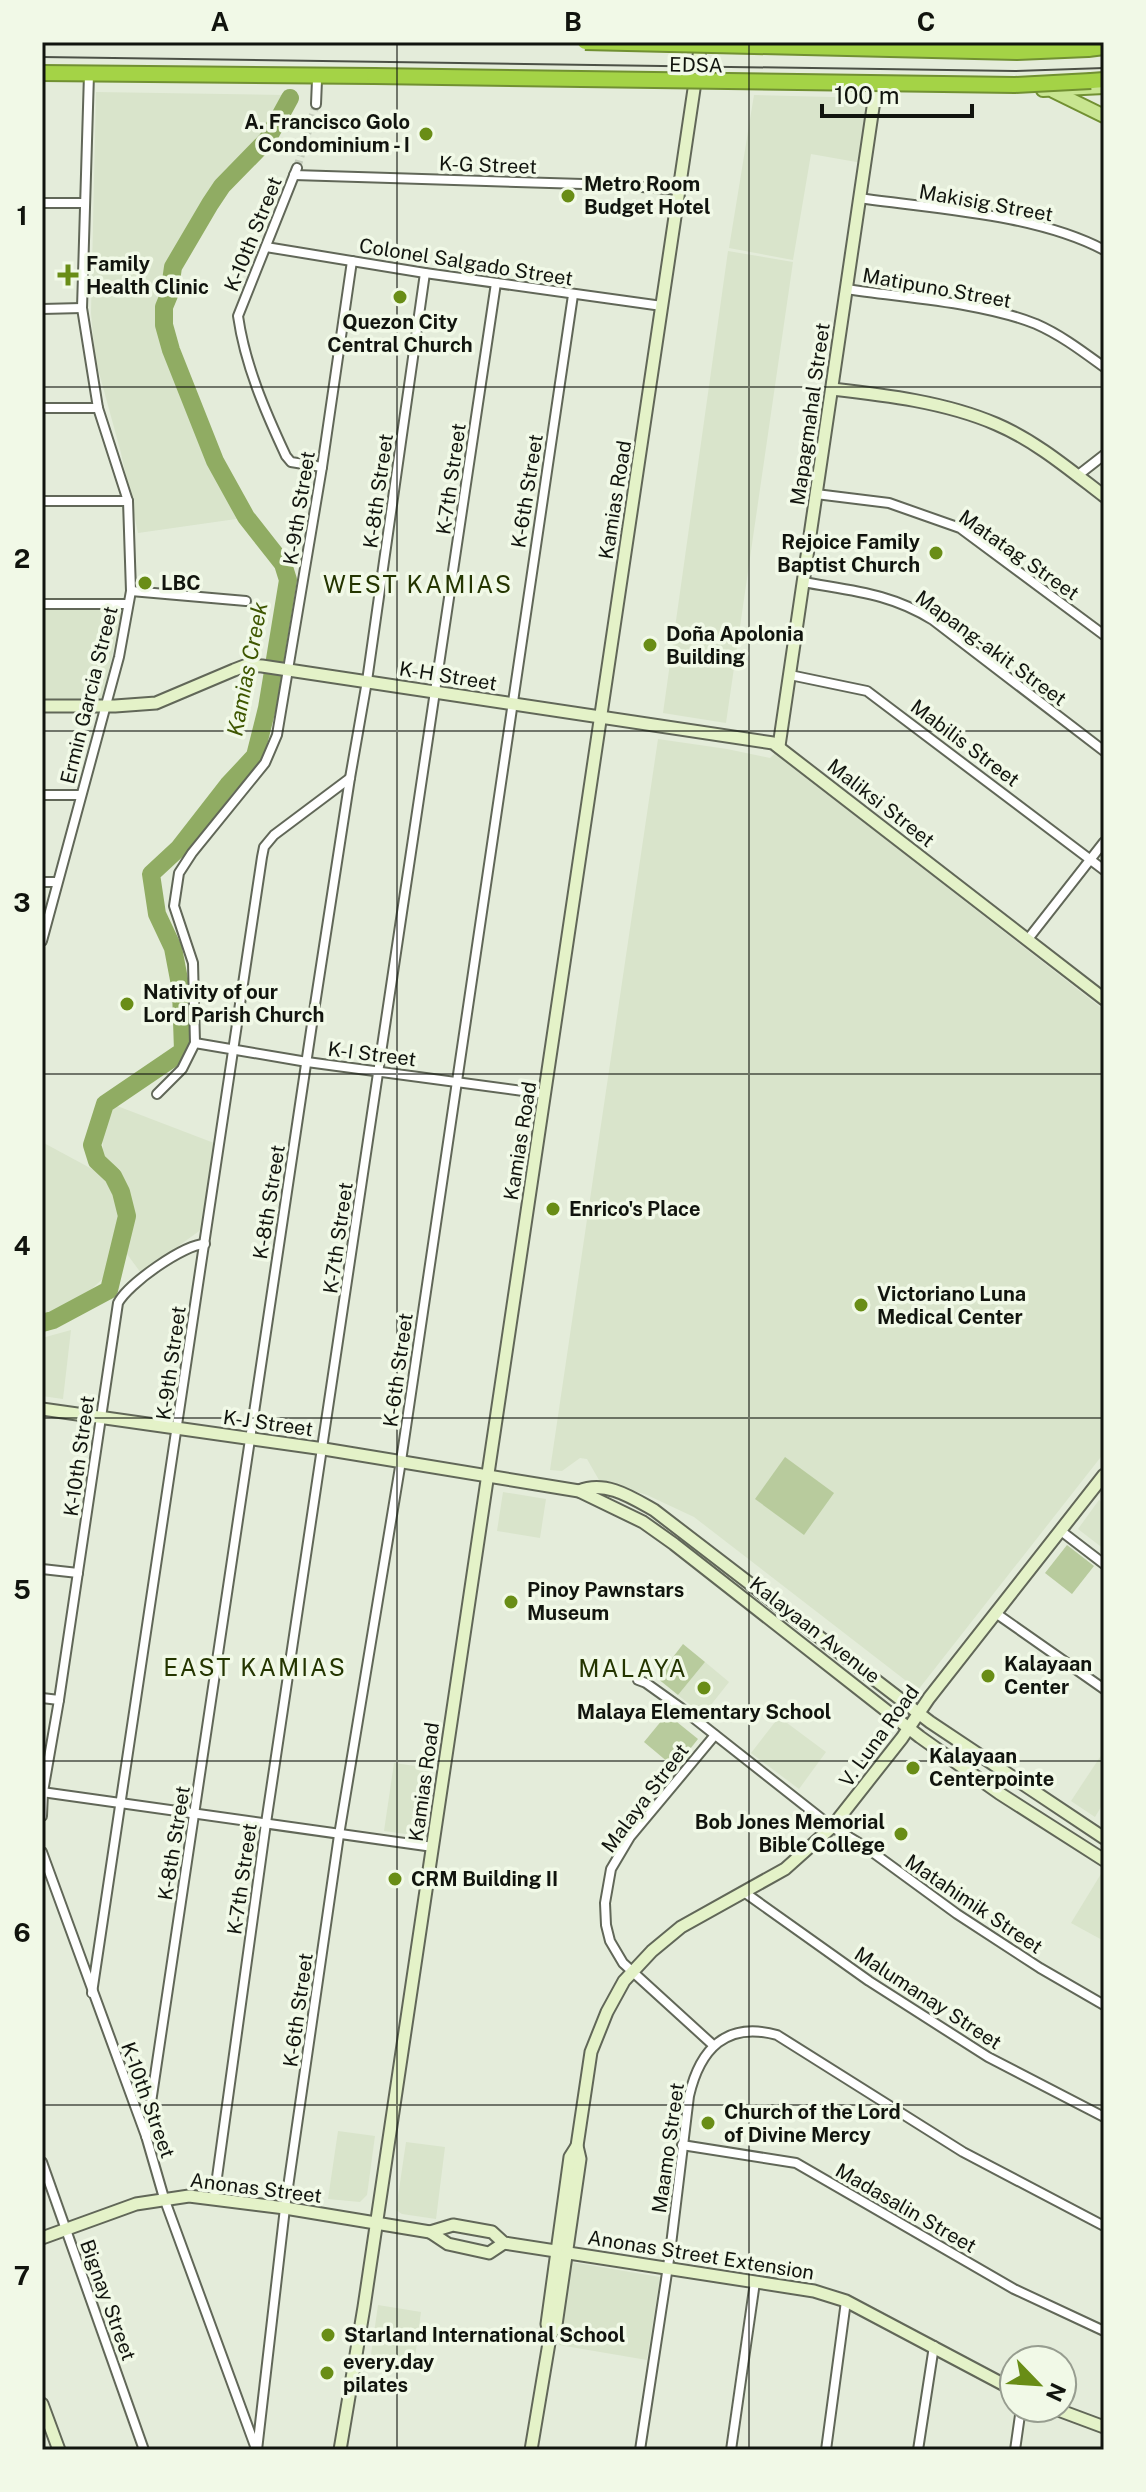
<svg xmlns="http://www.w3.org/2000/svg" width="1146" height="2492" viewBox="0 0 1146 2492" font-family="'Public Sans',sans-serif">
  <rect width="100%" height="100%" fill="#e4ecda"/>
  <g fill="#d9e4cb">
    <polygon points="96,92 284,95 280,114 274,124 217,188 170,261 162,305 168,349 197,429 232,501 243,518 138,533 121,453 95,358 91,313"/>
    <polygon points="754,95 870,98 862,163 811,154 793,260 729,248"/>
    <polygon points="728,251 793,262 726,723 663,713"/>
    <polygon points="42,607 123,607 102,702 42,702"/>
    <polygon points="658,739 727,749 770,758 775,753 1104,1010 1104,1453 918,1690 694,1517 647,1495 599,1480 587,1459 580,1458 562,1471 550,1470"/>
    <polygon points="112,1104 214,1143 202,1229 141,1273 127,1254 129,1208 120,1169 104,1160 101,1126"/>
    <polygon points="42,1142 105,1176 121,1199 124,1218 111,1271 81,1299 42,1315"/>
    <polygon points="71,1330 63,1399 42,1396 42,1338"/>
    <polygon points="503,1492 546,1499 540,1538 497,1531"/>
    <polygon points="1099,1500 1104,1504 1104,1549 1078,1529"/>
    <polygon points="705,1662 729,1682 703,1715 678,1695"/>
    <polygon points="779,1717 826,1752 799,1789 751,1753"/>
    <polygon points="1104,1751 1104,1802 1095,1817 1071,1801"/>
    <polygon points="394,1763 430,1768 420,1836 384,1831"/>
    <polygon points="1104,1869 1104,1941 1071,1923"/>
    <polygon points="338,2131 375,2136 367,2195 360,2202 328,2199"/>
    <polygon points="406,2142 445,2147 436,2219 402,2214 396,2210"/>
    <polygon points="571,2262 660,2277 647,2360 559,2345"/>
    <polygon points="378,2305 421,2312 414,2365 370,2361"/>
  </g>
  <g fill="#b8cb9d">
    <polygon points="785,1457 834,1493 804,1535 755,1499"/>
    <polygon points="1067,1545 1094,1566 1072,1594 1045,1573"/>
    <polygon points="683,1644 705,1662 678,1695 657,1678"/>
    <polygon points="667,1714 698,1739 675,1768 644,1742"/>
  </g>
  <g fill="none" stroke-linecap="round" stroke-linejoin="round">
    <polyline stroke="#90ac63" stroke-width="18" points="42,1323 53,1320 109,1290 127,1216 121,1192 113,1176 97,1161 92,1145 105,1104 183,1051 181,990 173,948 157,914 151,874 179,848 228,785 255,756 267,708 288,580 283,564 246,517 215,461 171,350 164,325 164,307 169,295 173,267 210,204 222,186 267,140 290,98"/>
    <polyline stroke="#c4ccbb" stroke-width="8" stroke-dasharray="8 4" stroke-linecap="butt" points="297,168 316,104"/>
    <g stroke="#616758" stroke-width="12">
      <g id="street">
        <polyline points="316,104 317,80"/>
        <path d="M297,168L238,316C245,365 265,411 286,456L291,462L322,467"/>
        <polyline points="294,175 616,185 680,190"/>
        <path d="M859,198C936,209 1036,214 1104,250"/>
        <polyline points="42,203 85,203"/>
        <polyline points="266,247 425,273 662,306"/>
        <path d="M846,289C905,298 981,302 1036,324C1061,335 1082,351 1104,367"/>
        <polyline points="42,309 82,308"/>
        <polyline points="42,408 98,408"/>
        <polyline points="1077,476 1104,455"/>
        <polyline points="816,494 889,503 960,528 1104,635"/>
        <polyline points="42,501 128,501"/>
        <path d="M803,582C852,591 890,593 933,620L1104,751"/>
        <polyline points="131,591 246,601"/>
        <polyline points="42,604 128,604"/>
        <polyline points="790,675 867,691 1104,870"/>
        <polyline points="42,795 81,795"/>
        <polyline points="42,882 57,882"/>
        <polyline points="1028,939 1104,842"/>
        <polyline points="42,941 119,657 131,591 128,501 98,408 82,308 89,74"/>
        <polyline points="195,1043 307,1062 545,1094"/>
        <polyline points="157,1094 182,1069 195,1043 193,963 174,906 179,873 192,853 265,763 277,735 322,467 352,261"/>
        <polyline points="1061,1531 1104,1564"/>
        <polyline points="42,1569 78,1573"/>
        <polyline points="997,1614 1104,1689"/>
        <polyline points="638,1680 646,1683 681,1708 832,1827 864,1846 957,1914 1040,1968 1104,2005"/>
        <polyline points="42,1698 59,1700"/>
        <polyline points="42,1792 433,1847"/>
        <path d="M42,1816L43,1792L59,1700L118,1303C128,1284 184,1244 205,1244"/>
        <polyline points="42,1852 146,2136 164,2198 255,2446"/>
        <polyline points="744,1892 869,1981 988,2057 1104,2117"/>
        <polyline points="92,1993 262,857 264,847 274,835 350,778"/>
        <polyline points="713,2045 623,1963 610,1941 606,1925 605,1903 611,1869 630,1837 715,1735"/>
        <polyline points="146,2136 312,1024 350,778 367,681 425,273"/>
        <polyline points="682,2145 796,2163 1014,2289 1104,2331"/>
        <polyline points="42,2162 144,2450"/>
        <polyline points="214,2199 266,1823 496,283"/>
        <polyline points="257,2450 285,2208 339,1835 401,1461 573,295"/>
        <path d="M640,2450L670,2253L689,2096C700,2049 726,2021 777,2035L963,2152L1104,2226"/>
        <polyline points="731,2450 755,2282"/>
        <polyline points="826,2450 846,2301"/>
        <polyline points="918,2450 934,2346"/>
        <polyline points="1015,2450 1021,2408"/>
      </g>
    </g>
    <g stroke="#616758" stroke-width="15">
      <g id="secondary">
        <path d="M832,389C885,395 945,402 996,424C1036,441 1070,470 1104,496"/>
        <polyline points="42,706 115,706 156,703 234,670 247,665 262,666 773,743 1104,999"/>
        <polyline points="779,746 876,87"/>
        <polyline points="42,1409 324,1449 579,1491 643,1522 674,1544 920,1737 999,1793 1104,1860"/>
        <path d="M579,1491C605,1480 631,1497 654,1510L930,1722L1104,1838"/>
        <polyline points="430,2232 448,2244 489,2253 504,2243"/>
        <polyline points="42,2238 136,2204 189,2196 285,2208 430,2232 453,2225 492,2232 504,2243 814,2291 846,2301 1014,2390"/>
        <polyline points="550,2337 547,2324 570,2157 577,2146"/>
        <polyline points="42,2404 59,2450"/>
        <polyline points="1053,2408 1104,2427"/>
        <polyline points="340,2450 364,2307 701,42"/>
        <polyline points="531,2450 550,2337 556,2325 580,2159 577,2146 591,2052 607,2012 624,1981 652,1951 681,1927 785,1869 832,1827 902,1738 929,1698 1104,1475"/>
      </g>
    </g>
    <g stroke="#719032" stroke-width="16">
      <g id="primary">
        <polyline points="1043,90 1104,87"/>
        <polyline points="1053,91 1104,116"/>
      </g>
    </g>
    <g stroke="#719032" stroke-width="18">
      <g id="highway">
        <polyline points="1088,49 1104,47"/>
        <polyline points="42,73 374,76"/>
        <polyline points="1091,81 1104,80"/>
      </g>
    </g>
    <use href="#street" stroke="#fff" stroke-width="8"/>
    <use href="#secondary" stroke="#e4f2c8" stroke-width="11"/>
    <use href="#primary" stroke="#c8e590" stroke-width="12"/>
    <use href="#highway" stroke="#a4d346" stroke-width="14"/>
    <polyline stroke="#4b5046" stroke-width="2" points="42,57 1015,71 1104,68"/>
    <g stroke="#719032" stroke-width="18" stroke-linecap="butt">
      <g id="highway-bridge">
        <polyline points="585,42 1017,52 1088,49"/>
        <polyline points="374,76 1015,85 1091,81"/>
      </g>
    </g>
    <use href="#highway-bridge" stroke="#a4d346" stroke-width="14"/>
  </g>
  <path fill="none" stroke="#11140e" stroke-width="2" stroke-opacity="0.55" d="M397,42V2450M749,42V2450M42,387H1104M42,731H1104M42,1074H1104M42,1418H1104M42,1761H1104M42,2105H1104"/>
  <g fill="#698d16" stroke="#f1f9e7" stroke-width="3">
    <circle cx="426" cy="134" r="8"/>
    <circle cx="568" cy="196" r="8"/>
    <path d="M64 263h8v8h8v8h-8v8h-8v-8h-8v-8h8z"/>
    <circle cx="400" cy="297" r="8"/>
    <circle cx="936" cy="553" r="8"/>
    <circle cx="145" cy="583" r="8"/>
    <circle cx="650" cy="645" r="8"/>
    <circle cx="127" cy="1004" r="8"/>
    <circle cx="553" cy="1209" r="8"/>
    <circle cx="861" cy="1305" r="8"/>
    <circle cx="511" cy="1602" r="8"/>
    <circle cx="988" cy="1676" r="8"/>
    <circle cx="704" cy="1688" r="8"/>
    <circle cx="913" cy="1768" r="8"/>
    <circle cx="901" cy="1834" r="8"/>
    <circle cx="395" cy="1879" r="8"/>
    <circle cx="708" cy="2123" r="8"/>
    <circle cx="328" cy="2335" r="8"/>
    <circle cx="327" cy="2373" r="8"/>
  </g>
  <g text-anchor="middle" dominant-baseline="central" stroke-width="7" stroke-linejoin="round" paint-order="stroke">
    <g font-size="20" fill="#11140e" stroke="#f1f9e7">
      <text transform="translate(696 65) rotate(1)">EDSA</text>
      <text transform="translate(488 165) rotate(2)">K-G Street</text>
      <text transform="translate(986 203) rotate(10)">Makisig Street</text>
      <text transform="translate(253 234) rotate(-68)">K-10th Street</text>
      <text transform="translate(466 262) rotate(9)">Colonel Salgado Street</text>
      <text transform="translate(937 288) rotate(10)">Matipuno Street</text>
      <text transform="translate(810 414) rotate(-82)">Mapagmahal Street</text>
      <text transform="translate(451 479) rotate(-82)">K-7th Street</text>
      <text transform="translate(378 491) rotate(-82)">K-8th Street</text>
      <text transform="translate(527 491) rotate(-81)">K-6th Street</text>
      <text transform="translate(615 500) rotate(-81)">Kamias Road</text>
      <text transform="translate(299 508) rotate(-81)">K-9th Street</text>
      <text transform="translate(1019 555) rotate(35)">Matatag Street</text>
      <text transform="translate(991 648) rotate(36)">Mapang-akit Street</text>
      <text transform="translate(448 676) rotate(9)">K-H Street</text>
      <text transform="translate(89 695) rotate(-76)">Ermin Garcia Street</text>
      <text transform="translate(965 743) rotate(37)">Mabilis Street</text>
      <text transform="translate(881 803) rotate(38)">Maliksi Street</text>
      <text transform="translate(372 1054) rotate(7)">K-I Street</text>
      <text transform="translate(520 1141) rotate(-81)">Kamias Road</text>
      <text transform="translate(269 1202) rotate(-81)">K-8th Street</text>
      <text transform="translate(338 1238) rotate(-82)">K-7th Street</text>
      <text transform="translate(171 1363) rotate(-82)">K-9th Street</text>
      <text transform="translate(398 1370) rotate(-82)">K-6th Street</text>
      <text transform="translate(268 1423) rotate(8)">K-J Street</text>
      <text transform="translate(79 1456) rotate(-82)">K-10th Street</text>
      <text transform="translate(815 1630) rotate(38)">Kalayaan Avenue</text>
      <text transform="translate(879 1736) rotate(-54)">V. Luna Road</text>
      <text transform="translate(424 1782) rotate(-82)">Kamias Road</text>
      <text transform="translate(645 1798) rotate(-53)">Malaya Street</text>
      <text transform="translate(174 1843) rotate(-81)">K-8th Street</text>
      <text transform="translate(242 1879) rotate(-82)">K-7th Street</text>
      <text transform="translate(974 1904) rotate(34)">Matahimik Street</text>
      <text transform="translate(928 1998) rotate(33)">Malumanay Street</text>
      <text transform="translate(298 2010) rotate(-82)">K-6th Street</text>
      <text transform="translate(148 2100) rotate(70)">K-10th Street</text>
      <text transform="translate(668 2148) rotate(-82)">Maamo Street</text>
      <text transform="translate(256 2188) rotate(7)">Anonas Street</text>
      <text transform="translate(906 2208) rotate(30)">Madasalin Street</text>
      <text transform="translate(701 2255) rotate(9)">Anonas Street Extension</text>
      <text transform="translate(108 2300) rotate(70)">Bignay Street</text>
    </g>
    <g font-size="20" font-weight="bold" fill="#11140e" stroke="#f1f9e7" text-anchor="start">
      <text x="410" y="122" text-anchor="end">A. Francisco Golo<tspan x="410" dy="23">Condominium - I</tspan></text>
      <text x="584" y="184">Metro Room<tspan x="584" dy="23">Budget Hotel</tspan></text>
      <text x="86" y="264">Family<tspan x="86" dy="23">Health Clinic</tspan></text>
      <text x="400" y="322" text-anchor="middle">Quezon City<tspan x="400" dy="23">Central Church</tspan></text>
      <text x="920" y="542" text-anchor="end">Rejoice Family<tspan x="920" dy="23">Baptist Church</tspan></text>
      <text x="161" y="583">LBC</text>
      <text x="666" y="634">Doña Apolonia<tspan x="666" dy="23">Building</tspan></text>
      <text x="143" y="992">Nativity of our<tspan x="143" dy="23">Lord Parish Church</tspan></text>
      <text x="569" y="1209">Enrico's Place</text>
      <text x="877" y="1294">Victoriano Luna<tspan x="877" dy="23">Medical Center</tspan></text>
      <text x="527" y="1590">Pinoy Pawnstars<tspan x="527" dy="23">Museum</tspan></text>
      <text x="1004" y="1664">Kalayaan<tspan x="1004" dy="23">Center</tspan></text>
      <text x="704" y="1712" text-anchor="middle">Malaya Elementary School</text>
      <text x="929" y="1756">Kalayaan<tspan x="929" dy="23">Centerpointe</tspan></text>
      <text x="885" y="1822" text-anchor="end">Bob Jones Memorial<tspan x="885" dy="23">Bible College</tspan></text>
      <text x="411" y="1879">CRM Building II</text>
      <text x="724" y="2112">Church of the Lord<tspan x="724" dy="23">of Divine Mercy</tspan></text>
      <text x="344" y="2335">Starland International School</text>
      <text x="343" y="2362">every.day<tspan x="343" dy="23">pilates</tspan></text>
    </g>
    <g font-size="22" font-style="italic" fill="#3e5600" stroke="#f1f9e7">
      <text transform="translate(247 669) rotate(-79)">Kamias Creek</text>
    </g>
    <g font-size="24" letter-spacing="2" fill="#243500" stroke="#f1f9e7">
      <text x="418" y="584">WEST KAMIAS</text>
      <text x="255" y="1667">EAST KAMIAS</text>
      <text x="633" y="1668">MALAYA</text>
    </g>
  </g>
  <rect width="1146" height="2492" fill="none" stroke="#f1f9e7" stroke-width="88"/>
  <g transform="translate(1038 2384) rotate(115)"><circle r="38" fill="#f1f9e7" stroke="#979d90" stroke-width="2"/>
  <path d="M0-6L14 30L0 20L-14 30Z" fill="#698d16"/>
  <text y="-12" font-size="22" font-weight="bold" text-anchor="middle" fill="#11140e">N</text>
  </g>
  <path d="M822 104v12h150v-12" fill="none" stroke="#11140e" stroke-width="4"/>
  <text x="834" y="104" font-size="24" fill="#11140e" stroke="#f1f9e7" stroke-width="6" paint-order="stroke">100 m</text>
  <rect x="44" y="44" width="1058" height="2404" fill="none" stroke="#11140e" stroke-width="3"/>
  <g font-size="26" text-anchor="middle" font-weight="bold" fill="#11140e">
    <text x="220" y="31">A</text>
    <text x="573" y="31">B</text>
    <text x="926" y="31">C</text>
    <text x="22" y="225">1</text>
    <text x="22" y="568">2</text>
    <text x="22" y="912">3</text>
    <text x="22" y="1255">4</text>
    <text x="22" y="1599">5</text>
    <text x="22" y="1942">6</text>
    <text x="22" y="2285">7</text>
  </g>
</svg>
